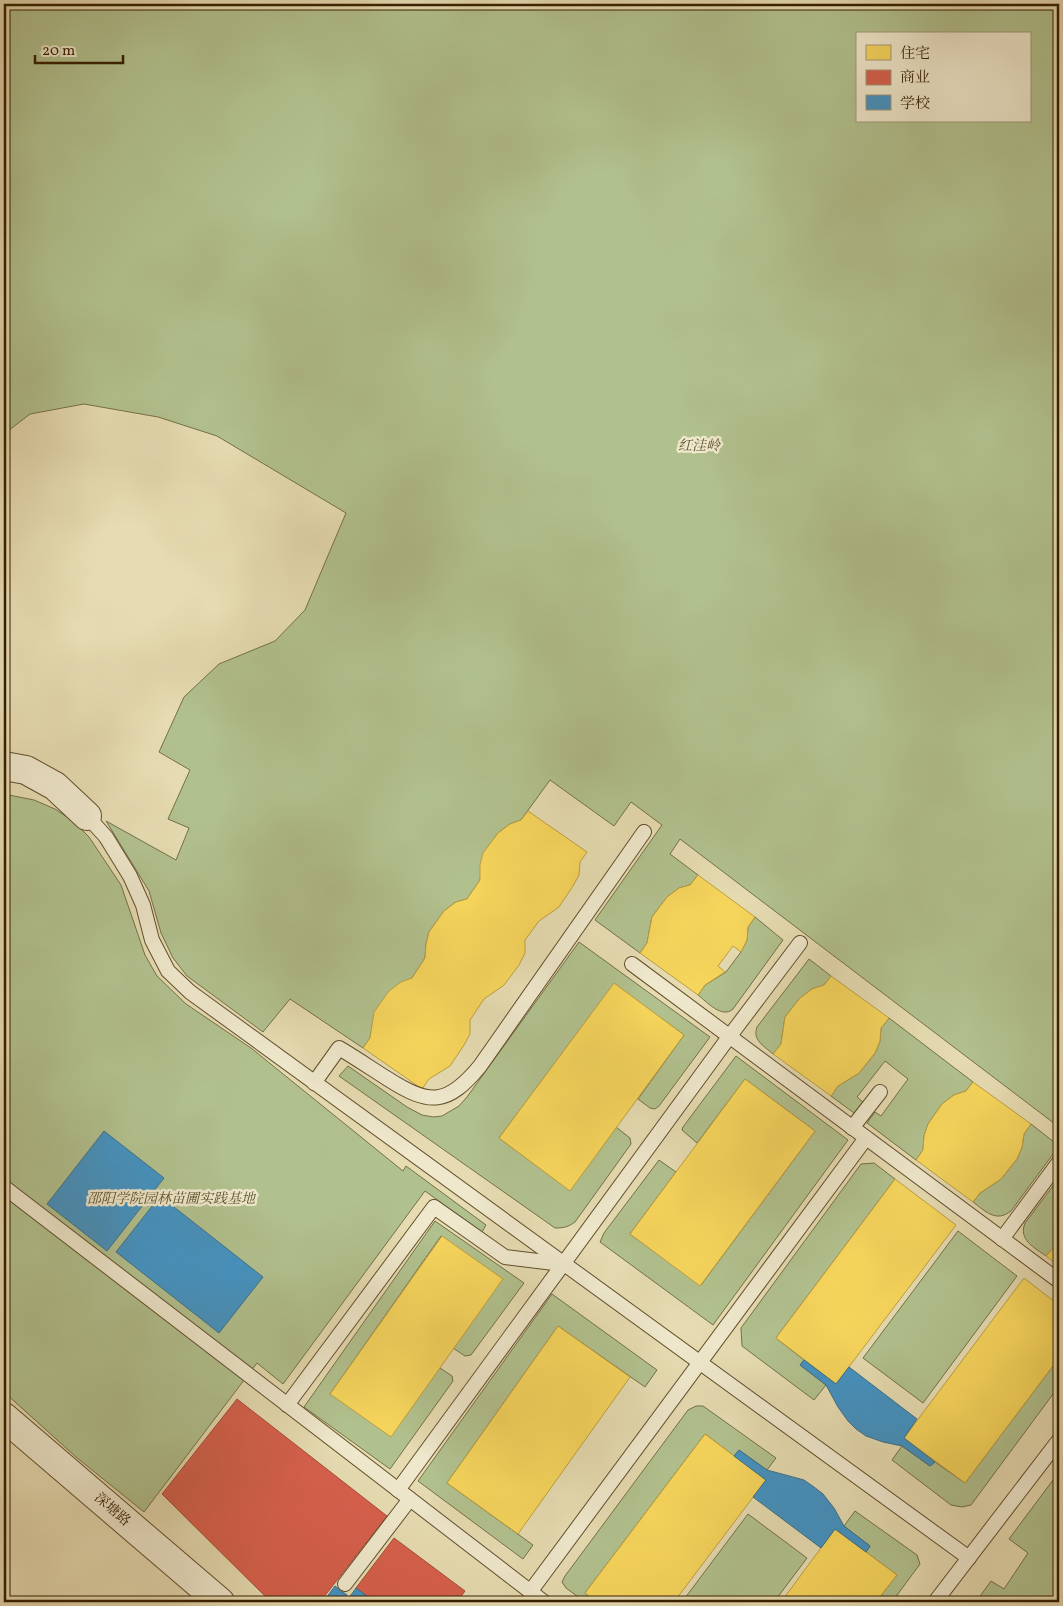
<svg xmlns="http://www.w3.org/2000/svg" width="1063" height="1606" viewBox="0 0 1063 1606" font-family="Vollkorn,'Noto Serif SC',serif">
  <rect width="100%" height="100%" fill="#e6dbb1"/>
  <filter id="stains"><feTurbulence type="fractalNoise" baseFrequency=".004" numOctaves="4"/><feColorMatrix values="0 0 0 0 .2 0 0 0 0 .09 0 0 0 0 .02 0 0 0 .5 -.17"/></filter>
  <radialGradient id="worn" r=".72"><stop offset=".6" stop-color="#630" stop-opacity="0"/><stop offset="1" stop-color="#630" stop-opacity=".3"/></radialGradient>
  <g fill="#b1c18e" stroke="#747047" fill-rule="evenodd">
    <path d="M4,4H1059V1127L680,839L670,854L698,875L690,885L679,888L667,897L652,917L647,943L640,953L595,920L662,825L631,802L614,826L550,780L521,820L510,824L498,833L484,853L480,880L467,899L456,902L444,911L429,932L426,944L425,958L412,978L375,1012L370,1038L363,1048L290,999L263,1032L187,976L173,958L161,933L149,891L106,821L176,860L189,828L168,819L190,770L159,752L184,697L219,664L275,641L305,610L346,513L217,436L158,417L84,404L30,414L4,434ZM857,34H1029V121H857Z"/>
    <polygon points="4,794 34,800 55,809 73,821 89,837 121,885 145,955 157,976 186,1004 251,1048 403,1171 406,1166 486,1225 482,1232 425,1191 283,1384 257,1363 144,1512 76,1457 4,1392"/>
    <path d="M755,917L783,940L733,1009C722,1019 707,1002 698,995L705,985L726,972L741,952L747,940L748,927Z"/>
    <path d="M579,942L710,1037L659,1106L655,1109L650,1108L638,1099L684,1035L614,984L499,1138L570,1190L616,1127L630,1138L631,1144L575,1222C568,1227 564,1228 555,1228L339,1076L348,1066L407,1107L422,1115L433,1117L442,1116L459,1106L467,1097Z"/>
    <path d="M809,959L831,976L824,985L812,989L800,998L785,1017L781,1044L773,1054C764,1046 752,1040 757,1027Z"/>
    <polygon points="889,1018 973,1082 966,1091 954,1095 942,1104 928,1124 924,1136 923,1150 916,1160 867,1123 875,1112 881,1116 908,1079 885,1061 857,1097 863,1102 854,1113 831,1096 838,1086 859,1073 875,1053 880,1041 881,1028"/>
    <polygon points="736,1056 848,1140 713,1325 600,1242 604,1233 659,1160 676,1172 630,1234 701,1285 815,1131 745,1079 697,1143 682,1130 683,1127"/>
    <path d="M1031,1124L1059,1146L1011,1211C996,1223 985,1211 973,1202L980,1193L1001,1179L1017,1159L1022,1147L1024,1134Z"/>
    <polygon points="874,1163 895,1179 776,1338 804,1360 800,1365 826,1385 814,1400 742,1346 741,1328 861,1164"/>
    <path d="M1059,1178V1219L1055,1232L1054,1247L1046,1256C1035,1248 1018,1240 1025,1223Z"/>
    <polygon points="435,1221 524,1283 471,1355 465,1356 453,1348 441,1236 330,1394 440,1368 452,1376 453,1381 390,1469 304,1407"/>
    <polygon points="958,1231 1017,1276 923,1403 863,1358"/>
    <polygon points="552,1294 657,1370 645,1387 558,1326 447,1483 533,1545 523,1559 418,1481"/>
    <polygon points="1059,1358 1059,1386 971,1505 962,1507 951,1505 892,1460 902,1446 930,1466 935,1462 965,1483"/>
    <polygon points="696,1406 703,1406 776,1458 767,1470 739,1450 734,1456 705,1434 585,1593 597,1602 585,1602 566,1588 562,1582 565,1576 688,1410"/>
    <polygon points="1059,1472 1059,1602 976,1602 991,1581 1004,1589 1028,1553 1009,1539"/>
    <polygon points="855,1511 917,1555 920,1564 892,1602 876,1602 897,1575 866,1552 870,1546 844,1526"/>
    <polygon points="748,1514 807,1558 774,1602 682,1602"/>
  </g>
  <g fill="#f6d55c" stroke="#bc9e40">
    <polygon points="528,811 587,852 580,862 579,875 573,886 559,907 539,921 525,940 525,953 519,965 504,985 484,999 470,1020 470,1034 464,1045 450,1066 429,1079 422,1089 363,1048 370,1038 374,1012 389,991 401,982 412,978 425,958 426,944 429,932 444,911 456,902 467,899 480,880 480,865 483,853 498,833 510,824 521,820"/>
    <polygon points="698,875 755,917 748,927 747,940 741,952 733,946 718,966 725,972 705,985 698,995 640,953 647,943 652,917 667,897 679,888 690,885"/>
    <polygon points="831,976 889,1018 881,1028 880,1041 875,1053 859,1073 838,1086 831,1096 773,1054 781,1044 785,1017 800,998 812,989 824,985"/>
    <polygon points="614,983 684,1035 570,1191 499,1138"/>
    <polygon points="745,1079 815,1131 700,1286 630,1234"/>
    <polygon points="973,1082 1031,1124 1024,1134 1022,1147 1017,1159 1001,1179 980,1193 973,1202 916,1160 923,1150 924,1136 928,1124 942,1104 954,1095 966,1091"/>
    <polygon points="895,1179 956,1225 836,1384 776,1338"/>
    <polygon points="1059,1219 1059,1266 1046,1256 1054,1247 1055,1232"/>
    <polygon points="442,1236 503,1279 391,1437 330,1394"/>
    <polygon points="1024,1278 1059,1305 1059,1358 965,1483 904,1438"/>
    <polygon points="558,1326 630,1377 518,1534 447,1483"/>
    <polygon points="705,1434 766,1480 674,1602 597,1602 585,1593"/>
    <polygon points="835,1529 897,1575 876,1602 781,1602"/>
  </g>
  <g fill="#d6604d" stroke="#a64c36">
    <polygon points="237,1399 387,1516 320,1602 271,1602 162,1494"/>
    <polygon points="394,1538 465,1591 457,1602 375,1602 356,1588"/>
  </g>
  <g fill="#4393c3" stroke="#3f7088">
    <polygon points="104,1131 164,1178 107,1251 47,1204"/>
    <polygon points="160,1196 263,1277 219,1333 116,1252"/>
    <polygon points="804,1360 836,1384 849,1367 917,1419 904,1438 935,1462 930,1466 902,1446 883,1442 866,1436 856,1429 848,1421 838,1407 826,1385 800,1365"/>
    <polygon points="739,1450 767,1470 804,1480 814,1487 823,1494 834,1508 844,1526 870,1546 866,1552 835,1529 821,1548 753,1497 766,1480 734,1456"/>
    <polygon points="335,1586 347,1595 341,1602 323,1602"/>
    <polygon points="356,1588 375,1602 346,1602"/>
  </g>
  <g fill="none" stroke-linecap="round" stroke-linejoin="round">
    <g stroke="#624e2c" stroke-width="16">
      <g id="service">
        <polyline points="87,816 106,837 130,876 143,905 152,940 168,971 190,992 969,1558"/>
        <polyline points="632,964 1059,1281"/>
        <path d="M314,1083L339,1048C356,1058 372,1069 388,1079C430,1106 448,1105 480,1066L644,832"/>
        <polyline points="852,1128 880,1092"/>
        <polyline points="4,1187 544,1602"/>
        <polyline points="1002,1239 1059,1162"/>
        <polyline points="287,1405 434,1207 505,1257 562,1264"/>
        <polyline points="398,1490 729,1037 800,943"/>
        <polyline points="345,1584 410,1499"/>
        <polyline points="530,1592 866,1138"/>
        <polyline points="935,1602 1059,1440"/>
      </g>
    </g>
    <g stroke="#624e2c" stroke-width="30">
      <g id="minor">
        <polyline points="4,766 26,770 55,786 87,816"/>
        <polyline points="4,1417 220,1602"/>
      </g>
    </g>
    <use href="#service" stroke="#efe8cc" stroke-width="14"/>
    <use href="#minor" stroke="#efe8cc" stroke-width="28"/>
  </g>
  <g text-anchor="middle" dominant-baseline="central" stroke-width="5" stroke-linejoin="round" paint-order="stroke">
    <g font-size="14" font-style="italic" fill="#5b502b" stroke="#efe8cc">
      <text x="699" y="446">红洼岭</text>
      <text x="171" y="1199">邵阳学院园林苗圃实践基地</text>
    </g>
    <g font-size="14" fill="#361f00" stroke="#efe8cc">
      <text transform="translate(112 1510) rotate(41)">深塘路</text>
    </g>
  </g>
  <rect width="1063" height="1606" fill="none" stroke="#e6dbb1" stroke-width="20"/>
  <rect x="5" y="5" width="1053" height="1596" fill="none" stroke="#361f00" stroke-width="2.5"/>
  <rect x="10" y="10" width="1043" height="1586" fill="none" stroke="#361f00"/>
  <rect x="856" y="32" width="175" height="90" fill="#efe8cc" stroke="#a5987a"/>
  <rect x="866" y="45" width="25" height="15" fill="#f6d55c" stroke="#a5987a"/>
  <text x="900" y="58" font-size="15" fill="#361f00">住宅</text>
  <rect x="866" y="70" width="25" height="15" fill="#d6604d" stroke="#a5987a"/>
  <text x="900" y="82" font-size="15" fill="#361f00">商业</text>
  <rect x="866" y="95" width="25" height="15" fill="#4393c3" stroke="#a5987a"/>
  <text x="900" y="108" font-size="15" fill="#361f00">学校</text>
  <path d="M35 55v8h88v-8" fill="none" stroke="#361f00" stroke-width="2.5"/>
  <text x="42" y="55" font-size="15" fill="#361f00" stroke="#efe8cc" stroke-width="4" paint-order="stroke">20 m</text>
  <rect width="100%" height="100%" filter="url(#stains)"/>
  <rect width="100%" height="100%" fill="url(#worn)"/>
</svg>
